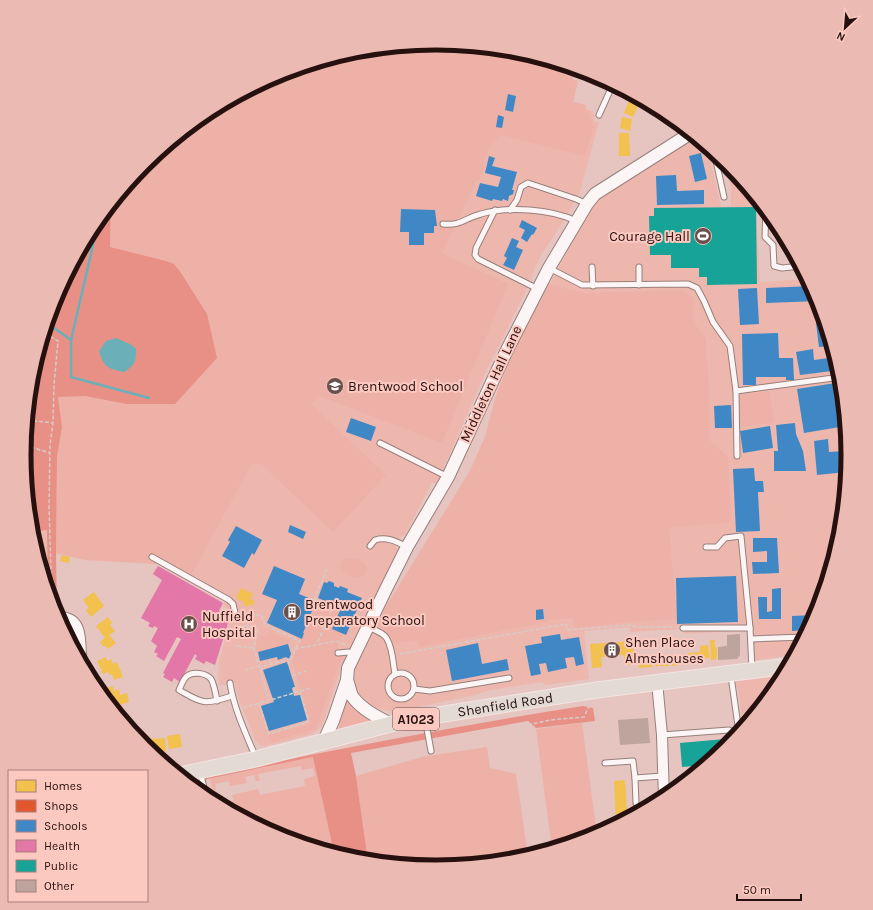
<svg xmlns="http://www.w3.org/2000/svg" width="873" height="910" viewBox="0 0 873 910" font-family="Karla,sans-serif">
  <rect width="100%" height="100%" fill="#e6c4bf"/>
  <g fill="#edb7ae">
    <polygon points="437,43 517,50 574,68 573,80 578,81 573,102 586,105 586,109 592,111 594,114 594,121 599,122 580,192 566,217 540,257 527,288 484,376 437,483 432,483 405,535 400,537 396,546 398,551 342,666 322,726 315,732 308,735 265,746 260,745 255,740 236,691 235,683 220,685 218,677 219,661 233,612 223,606 225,600 158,564 86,560 56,553 126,404 111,205 145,163 208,112 279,74 356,50"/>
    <polygon points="693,134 707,146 721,207 731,206 731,185 746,185 758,199 759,210 756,210 760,282 808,279 818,297 841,375 849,455 841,536 818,613 795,655 754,660 751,630 684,634 684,629 631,632 630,627 584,631 589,679 545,685 542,682 491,690 475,695 418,707 391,711 379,709 370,705 357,692 353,682 357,661 387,605 470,471 485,437 496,396 521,337 595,201"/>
    <polygon points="47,530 48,588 32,532"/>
    <polygon points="789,666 779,684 753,716 742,717 738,689 731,673"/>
  </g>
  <g fill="#edb1a8">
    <polygon points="437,43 517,50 574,68 573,80 578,81 573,102 586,105 586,109 594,127 585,156 501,135 490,145 480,181 476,181 473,188 442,253 508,284 442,443 319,396 311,404 386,475 333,532 261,464 251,465 188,581 158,564 86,560 56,553 57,457 62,427 58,396 85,396 126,404 166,261 110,247 111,205 145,163 208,112 279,74 356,50"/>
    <polygon points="722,158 728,163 746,185 731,185"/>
    <path d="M548,284L585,293L680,290C702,296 690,307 695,322C697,329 703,333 705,338C708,346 704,356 708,365L710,441L728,457L731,522L669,528L677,619L630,622L575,628L573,618L547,620V622L419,647L418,640L395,643L385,630L377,624L387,605L470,471L485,437L496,396L506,370L521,337Z"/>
    <polygon points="769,392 770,394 774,421 772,423 741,427 739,425 738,395 739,394"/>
    <path d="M348,558L357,559L365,564L367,569C363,584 343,578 340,565L343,560Z"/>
    <polygon points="318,598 341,608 332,628 343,633 336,650 345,660 340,661 316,729 271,742 269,735 308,724 310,721 292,659 304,634 303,633"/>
    <polygon points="270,631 290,640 288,644 256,652 255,649 258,635 263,637"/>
    <polygon points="347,698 376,723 337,734"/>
    <polygon points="582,723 597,835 552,849 536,729"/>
    <polygon points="487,747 490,768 516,774 528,856 517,860 436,867 368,861 356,776 422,757"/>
    <polygon points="314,757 334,853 278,836 219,804 234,801 232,795 258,789 260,795 305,786 304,779 315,776 313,768 302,770 301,766 258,774 260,781 256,781 254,775 245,777 247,783 230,786 229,781 215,784 216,790 213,791 210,779"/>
  </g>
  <g fill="#e89085">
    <polygon points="111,205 110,247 166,261 174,264 181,273 207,314 217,358 175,404 126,404 85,396 58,397 62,427 57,457 56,553 57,616 48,588 47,530 32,532 24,455 32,374 55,297 94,226"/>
    <path d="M583,706L593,708L595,721L536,728L528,721L351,753L356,776L368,861L356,860L334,853L313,757L189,783L185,780C317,753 450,727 583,706Z"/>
  </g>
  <path fill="#6bb0b9" d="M116,338L130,344L136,349C136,362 135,364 125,372C108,369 104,368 99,351L106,341Z"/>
  <g fill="#f2c14e">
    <polygon points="632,94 641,99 633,117 624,113"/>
    <polygon points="622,117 632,119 630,131 620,128"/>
    <polygon points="619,133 629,133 630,156 619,156"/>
    <polygon points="62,555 70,557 69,563 60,561"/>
    <polygon points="241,588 253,594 250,599 255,601 252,606 248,604 247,607 243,605 244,602 236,598"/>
    <polygon points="94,592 104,606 91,617 86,610 89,608 83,600"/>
    <polygon points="108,617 112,623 110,625 115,631 109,635 116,643 108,649 106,646 104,647 100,642 105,638 96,626"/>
    <polygon points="710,640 715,640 715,647 717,647 717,659 711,660"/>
    <polygon points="633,641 635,664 625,665 624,655 601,657 602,667 592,668 590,644"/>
    <polygon points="708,645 710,658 689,660 688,653 700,652 700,646"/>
    <polygon points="686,654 687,664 672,666 671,656"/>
    <polygon points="668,655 669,666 655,666 654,656"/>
    <polygon points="106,657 107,661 111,659 113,664 117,662 123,677 114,680 112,674 109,675 108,672 103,674 97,661"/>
    <polygon points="651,657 652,667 639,668 638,659"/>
    <polygon points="113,686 114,691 119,689 120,695 127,693 129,702 116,706 114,700 110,701 110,698 106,700 102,694 103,694 102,689"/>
    <polygon points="180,734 182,747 169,749 167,736"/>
    <polygon points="147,735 152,739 165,738 166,751 152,752 149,750 148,744 145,745 144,736"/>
    <polygon points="625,780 627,812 640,812 616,824 614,781"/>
  </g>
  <polygon fill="#e4572e" points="771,216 780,226 782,230 771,230"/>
  <g fill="#3f88c5">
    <polygon points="508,94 516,96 513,112 505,110"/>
    <polygon points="498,115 504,117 502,128 496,127"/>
    <polygon points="701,153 707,179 695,182 689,156"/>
    <polygon points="489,156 495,158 492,166 517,172 512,190 514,190 513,194 509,196 508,201 503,199 502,201 493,199 492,201 476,196 480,183 498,187 501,177 485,173"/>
    <polygon points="676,175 677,191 704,190 704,204 657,205 656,176"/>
    <polygon points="401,209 435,210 437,226 434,226 434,233 424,233 424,245 409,245 409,232 400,232"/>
    <polygon points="522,220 537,228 533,235 532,234 527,242 521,238 525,230 519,227"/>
    <polygon points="512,238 519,241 516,247 523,250 514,270 503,265 507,258 504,256"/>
    <polygon points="812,286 819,301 766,303 766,288"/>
    <polygon points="757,288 759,324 740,325 738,289"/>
    <polygon points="825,322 832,346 819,347 816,323"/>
    <polygon points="778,333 779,358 793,358 794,380 786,380 786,377 756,377 756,385 743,385 742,334"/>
    <polygon points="813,349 814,360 836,357 840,370 800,375 796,352"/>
    <polygon points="842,382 846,426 804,433 797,389"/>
    <polygon points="731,405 732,428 715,428 714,406"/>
    <polygon points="351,418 376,427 371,441 346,432"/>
    <polygon points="795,423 796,434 803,451 806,471 774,471 774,451 778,451 776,425"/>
    <polygon points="770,426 773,448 743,453 740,431"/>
    <polygon points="828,439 829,452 844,451 846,472 817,475 814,441"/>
    <polygon points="754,468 755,481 763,481 764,492 758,492 760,531 736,532 733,469"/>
    <polygon points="290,525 306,532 303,539 288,532"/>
    <polygon points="236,526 262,540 254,555 252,553 244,568 222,556 230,542 228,540"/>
    <polygon points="753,538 777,538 779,573 753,574 752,562 767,562 767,551 753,552"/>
    <polygon points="274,566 305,579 299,594 316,601 303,633 304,633 302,639 267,623 277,600 262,594"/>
    <polygon points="736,576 738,622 677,624 676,578"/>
    <polygon points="329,581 334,583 334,586 339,588 340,586 348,589 347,592 362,598 346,635 332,629 341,608 318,598 324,582 327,583"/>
    <polygon points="781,588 781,619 759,619 758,597 767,597 767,612 772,611 772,589"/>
    <polygon points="543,609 544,619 536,620 536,610"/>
    <polygon points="815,615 815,618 808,630 792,631 792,616"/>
    <polygon points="560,634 561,640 579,637 584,664 576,666 574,657 565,658 567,668 548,672 546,663 539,664 541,674 531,676 525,646 542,643 541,637"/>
    <polygon points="478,643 482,664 507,659 509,670 452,681 446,650"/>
    <polygon points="288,644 291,654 289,659 286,657 278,660 277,657 260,661 258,652"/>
    <polygon points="287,662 295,687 292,688 294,696 300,695 307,720 269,731 261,706 274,702 263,670"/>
  </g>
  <polygon fill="#e377a8" points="158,566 223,603 219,611 230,617 215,665 206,661 204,664 195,659 197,656 195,654 180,682 174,678 172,682 163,677 165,674 163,673 181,639 177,637 164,661 156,656 158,654 154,652 157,646 151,641 158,628 154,626 153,628 148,626 150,623 141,618 162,580 153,574"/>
  <g fill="#17a398">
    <polygon points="756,207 757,284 707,285 707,277 699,277 699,268 671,268 671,255 650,255 649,216 654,216 654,208"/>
    <polygon points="725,739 726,749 706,765 682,767 680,743"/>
  </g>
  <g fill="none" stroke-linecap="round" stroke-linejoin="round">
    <g stroke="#6bb0b9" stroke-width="2.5">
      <polyline points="99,219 71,340 71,377 149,398"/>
      <polyline points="47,323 71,340"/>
    </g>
  </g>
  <g fill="#bda49c">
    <polygon points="740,634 740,655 737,659 718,660 718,647 727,646 727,635"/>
    <polygon points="648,718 650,743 620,745 618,720"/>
  </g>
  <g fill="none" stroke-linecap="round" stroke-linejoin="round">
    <g stroke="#987f7b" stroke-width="7">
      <g id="service">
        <polyline points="599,115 613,84"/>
        <polyline points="714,152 724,197"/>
        <polyline points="495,210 476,248 475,255 478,259 538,289"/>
        <polyline points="510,210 517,200 521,187 528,183 576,199 587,204"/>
        <polyline points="766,210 765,237 773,245 774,266 782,268 801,266"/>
        <path d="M443,224C461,226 465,218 481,214C509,206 551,209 576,221"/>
        <polyline points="794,253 794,267"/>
        <polyline points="592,267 593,286"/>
        <polyline points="639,267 639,285"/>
        <polyline points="549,268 582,285 688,284 697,288 704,301 713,322 730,346 736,391 737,456"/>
        <polyline points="736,391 841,377"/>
        <polyline points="380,443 448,477"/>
        <path d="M370,546L375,540C387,536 397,542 407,547"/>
        <polyline points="706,547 717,547 725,538 741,536 750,628 752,669"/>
        <polyline points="152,557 229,600 233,604 235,613"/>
        <path d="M368,627C375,630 384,633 387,639C393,649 393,664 395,674"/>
        <polyline points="683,628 750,628"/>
        <polyline points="751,639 805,637"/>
        <polyline points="338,653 349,652 354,654"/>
        <circle cx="401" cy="686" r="13"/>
        <polyline points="731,676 739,733"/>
        <path d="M230,683C234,709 246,734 256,758"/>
        <polyline points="414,689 430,691 509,678"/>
        <path d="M217,701C216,695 214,684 211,679C206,673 193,671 187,676C183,679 181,686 179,690C204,704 204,705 232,696"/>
        <polyline points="425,718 431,751"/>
        <polyline points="662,735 729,730"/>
        <polyline points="605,763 633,761 635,778"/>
        <polyline points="200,771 206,796"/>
        <polyline points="664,791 674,789 682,779 691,777"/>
        <polyline points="636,803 635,778 663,776"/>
      </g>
    </g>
    <g stroke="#987f7b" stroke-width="12">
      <g id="minor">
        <path d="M57,617C84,616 80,641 81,661"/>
        <polyline points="657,682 662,735 664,799"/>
      </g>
    </g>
    <g stroke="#987f7b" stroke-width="14">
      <g id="tertiary">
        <path d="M347,680C349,685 350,691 352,696C361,709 377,717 391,724"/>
        <polyline points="324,741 333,721 347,680 348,668 385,591 407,547 448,477 507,350 549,268 587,204 595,194 691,133"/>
      </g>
    </g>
    <g stroke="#f4e4e2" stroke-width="17">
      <g id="primary">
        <path id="s1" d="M179,775L256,759L391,724L425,717L597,690L789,666"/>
      </g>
    </g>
    <g stroke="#d6cbc9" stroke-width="1.5" stroke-dasharray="4 2" stroke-linecap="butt">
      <polyline points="45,333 58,341 54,385 53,423 50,445 49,507 52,601"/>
      <polyline points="27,420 53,423"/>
      <polyline points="25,446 28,446 50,453"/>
      <polyline points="315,599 333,606 317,644"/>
      <polyline points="314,600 327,569"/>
      <polyline points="245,626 248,624 251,614 262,616 265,625 300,641 288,664"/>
      <polyline points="236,631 245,626 258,629 254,648 269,700"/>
      <polyline points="237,646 254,648"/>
      <polyline points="295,649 336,641 346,645"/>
      <polyline points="400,654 566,624 568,630 630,625 638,627 678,627"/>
      <polyline points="270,659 271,664"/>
      <polyline points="245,670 259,666"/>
      <polyline points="262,670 261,667 290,659"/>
      <polyline points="292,676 306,671"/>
      <polyline points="294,687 295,693"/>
      <polyline points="259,703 268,733 269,734 308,722 308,718 300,692"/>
      <polyline points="243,708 311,688"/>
      <polyline points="517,737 522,726 550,720 584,717 591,702"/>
    </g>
    <use href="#service" stroke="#fbf6f5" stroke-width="5"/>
    <use href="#minor" stroke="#fbf6f5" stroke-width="10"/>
    <use href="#tertiary" stroke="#fbf6f5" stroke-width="12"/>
    <use href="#primary" stroke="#e2dad3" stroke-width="15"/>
  </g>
  <defs>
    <g id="stadium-disc" transform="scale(0.9)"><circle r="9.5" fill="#6a504c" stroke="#fcc9c1"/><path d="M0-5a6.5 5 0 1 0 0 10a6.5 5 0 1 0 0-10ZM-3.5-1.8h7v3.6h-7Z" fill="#fff"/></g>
    <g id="school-disc" transform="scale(0.9)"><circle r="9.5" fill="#6a504c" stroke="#fcc9c1"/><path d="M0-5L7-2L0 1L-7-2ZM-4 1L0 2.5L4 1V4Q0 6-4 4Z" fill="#fff"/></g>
    <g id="building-disc" transform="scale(0.9)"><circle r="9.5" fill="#6a504c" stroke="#fcc9c1"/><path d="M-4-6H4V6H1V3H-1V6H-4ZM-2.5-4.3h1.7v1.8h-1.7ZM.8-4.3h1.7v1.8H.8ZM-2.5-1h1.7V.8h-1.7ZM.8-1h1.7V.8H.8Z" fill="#fff"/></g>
    <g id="hospital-disc" transform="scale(0.9)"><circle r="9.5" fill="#6a504c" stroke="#fcc9c1"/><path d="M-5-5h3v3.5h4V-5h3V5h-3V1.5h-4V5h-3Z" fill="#fff"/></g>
  </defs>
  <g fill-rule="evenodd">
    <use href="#stadium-disc" x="703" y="236"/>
    <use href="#school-disc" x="335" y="386"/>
    <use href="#building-disc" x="292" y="612"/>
    <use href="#hospital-disc" x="189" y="624"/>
    <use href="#building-disc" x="612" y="650"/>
  </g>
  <g text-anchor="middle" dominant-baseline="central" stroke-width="4" stroke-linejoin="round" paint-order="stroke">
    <rect fill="#fcc9c1" stroke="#674844" stroke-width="1" x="393" y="708" width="46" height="22" rx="3"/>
    <g font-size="13" font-weight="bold" fill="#27110e">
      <text x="416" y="719">A1023</text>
    </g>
    <g font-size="14" fill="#27110e" stroke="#fcc9c1" text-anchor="start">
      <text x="690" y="236" text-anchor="end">Courage Hall</text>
      <text x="348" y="386">Brentwood School</text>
      <text x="305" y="604">Brentwood<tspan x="305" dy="16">Preparatory School</tspan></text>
      <text x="202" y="616">Nuffield<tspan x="202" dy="16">Hospital</tspan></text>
      <text x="625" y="642">Shen Place<tspan x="625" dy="16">Almshouses</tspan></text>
    </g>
    <g font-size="14" fill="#27110e" stroke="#fcc9c1">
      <text transform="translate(491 384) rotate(-65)">Middleton Hall Lane</text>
      <text stroke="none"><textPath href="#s1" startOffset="334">Shenfield Road</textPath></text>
    </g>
  </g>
  <path d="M0 0H873V910H0ZM31 455a405 405 0 1 1 810 0a405 405 0 1 1-810 0Z" fill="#ebbab3" fill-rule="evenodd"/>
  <path fill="none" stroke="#27110e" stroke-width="5" d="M31 455a405 405 0 1 1 810 0a405 405 0 1 1-810 0Z"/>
  <rect x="8" y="770" width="140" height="132" fill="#fcc9c1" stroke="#a77f79"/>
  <rect x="16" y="780" width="20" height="12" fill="#f2c14e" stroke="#a77f79"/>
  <text x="44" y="790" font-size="12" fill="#27110e">Homes</text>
  <rect x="16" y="800" width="20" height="12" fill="#e4572e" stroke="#a77f79"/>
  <text x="44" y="810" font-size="12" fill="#27110e">Shops</text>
  <rect x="16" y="820" width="20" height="12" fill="#3f88c5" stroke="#a77f79"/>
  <text x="44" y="830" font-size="12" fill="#27110e">Schools</text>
  <rect x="16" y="840" width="20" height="12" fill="#e377a8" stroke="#a77f79"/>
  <text x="44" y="850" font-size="12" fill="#27110e">Health</text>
  <rect x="16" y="860" width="20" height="12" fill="#17a398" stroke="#a77f79"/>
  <text x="44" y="870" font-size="12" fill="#27110e">Public</text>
  <rect x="16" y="880" width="20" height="12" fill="#bda49c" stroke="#a77f79"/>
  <text x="44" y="890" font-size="12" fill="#27110e">Other</text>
  <g transform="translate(845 28) rotate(206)" stroke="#fcc9c1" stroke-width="3" paint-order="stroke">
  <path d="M0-3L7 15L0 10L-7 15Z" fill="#27110e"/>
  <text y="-6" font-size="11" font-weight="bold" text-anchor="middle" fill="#27110e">N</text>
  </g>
  <path d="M737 894v6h64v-6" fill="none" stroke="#27110e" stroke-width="2"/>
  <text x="743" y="894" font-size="12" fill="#27110e" stroke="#fcc9c1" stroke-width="3" paint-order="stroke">50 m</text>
</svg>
